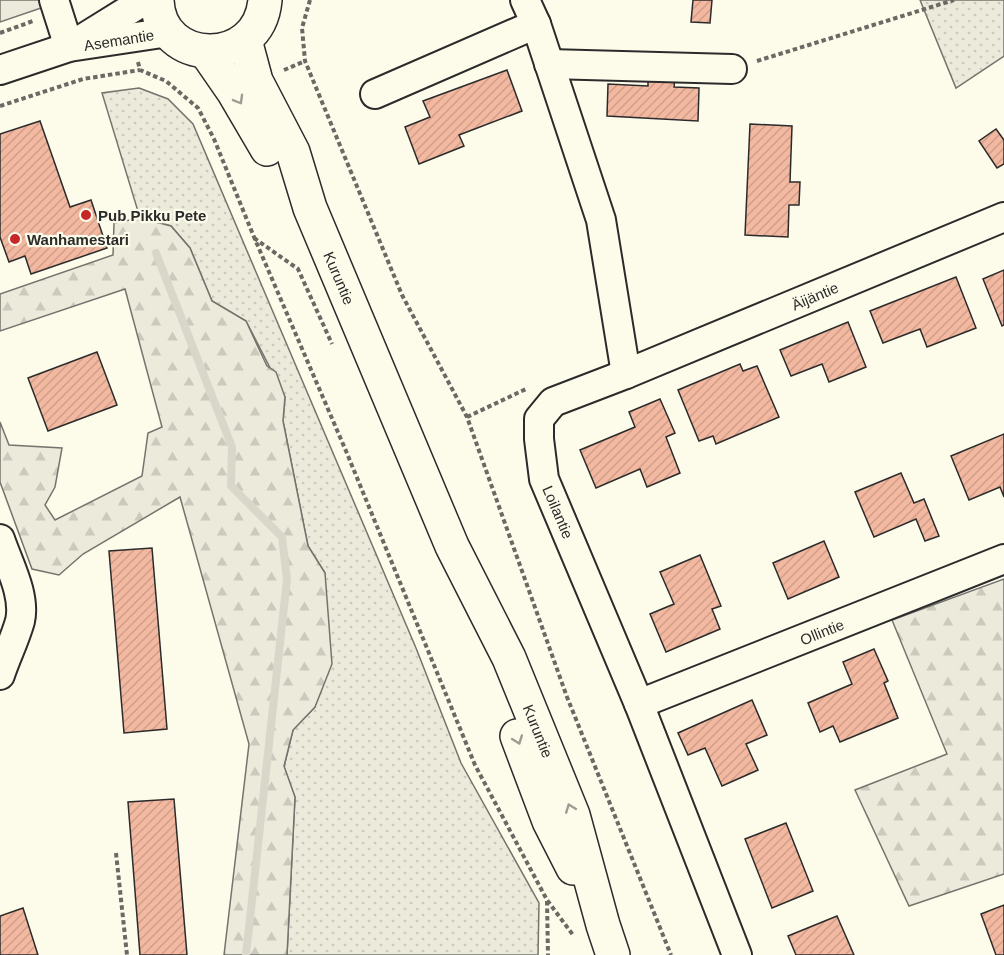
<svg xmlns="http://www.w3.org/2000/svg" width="1004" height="955" viewBox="0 0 1004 955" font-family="Arial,sans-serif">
  <defs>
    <pattern id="grass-dots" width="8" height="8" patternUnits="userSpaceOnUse" patternTransform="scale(1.5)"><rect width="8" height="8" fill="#ecebdb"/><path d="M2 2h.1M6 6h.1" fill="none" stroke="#cbcabc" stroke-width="1.8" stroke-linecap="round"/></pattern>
    <pattern id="forest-firs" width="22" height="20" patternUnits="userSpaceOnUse" patternTransform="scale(1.5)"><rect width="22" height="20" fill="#ecebdb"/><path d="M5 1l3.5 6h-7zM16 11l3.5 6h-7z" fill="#cbcabc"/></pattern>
    <pattern id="building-hatch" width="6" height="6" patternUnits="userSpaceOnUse" patternTransform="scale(1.5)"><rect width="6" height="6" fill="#f2b8a0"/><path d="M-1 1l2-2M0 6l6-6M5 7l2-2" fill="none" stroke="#d09e8a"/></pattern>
  </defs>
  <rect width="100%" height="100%" fill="#fdfbea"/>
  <g fill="url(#grass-dots)" stroke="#74746e" stroke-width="1.5">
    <polygon points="920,0 1004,0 1004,56 956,88"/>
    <polygon points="139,88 168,99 193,124 416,648 461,763 539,903 538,955 287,955 295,797 284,767 293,730 315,707 325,573 308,546 283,421 285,397 246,321 212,301 190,248 171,226 140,218 102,93"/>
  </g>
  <g fill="url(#forest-firs)" stroke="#74746e" stroke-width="1.5">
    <polygon points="140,218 171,226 190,248 212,301 246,321 267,366 276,372 285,397 283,421 308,546 325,573 332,664 315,707 293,730 284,766 295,797 287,955 224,955 249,744 180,497 83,554 59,575 32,569 0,482 0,422 9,445 62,448 55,487 45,505 55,520 142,476 148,433 162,427 125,289 0,331 0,294 113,255 114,223"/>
    <polygon points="1004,579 1004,874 909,906 855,790 947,754 892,620"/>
  </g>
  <polygon fill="#eceadb" stroke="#74746e" stroke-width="1.5" points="0,0 42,0 44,7 0,22"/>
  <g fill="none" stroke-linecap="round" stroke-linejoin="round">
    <polyline stroke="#d8d7c9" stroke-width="8" points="156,253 232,447 231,486 282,537 287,579 246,955"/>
  </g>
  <g fill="url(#building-hatch)" stroke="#2b2b2b" stroke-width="1.5">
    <polygon points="693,0 712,0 710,23 691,22"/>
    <polygon points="507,70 522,111 459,135 464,146 419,164 405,127 430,117 423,101"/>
    <polygon points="648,77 675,78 674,87 699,88 698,121 607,116 608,84 648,86"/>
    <polygon points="40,121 70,207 91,200 107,248 31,274 25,256 9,262 0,237 0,134"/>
    <polygon points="750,124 792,126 790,182 800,182 799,205 789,205 788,237 745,235"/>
    <polygon points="996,129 1004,140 1004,164 997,168 979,141"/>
    <polygon points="1004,270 1004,325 1002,326 983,279"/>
    <polygon points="956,277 976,328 927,347 920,329 883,343 870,311"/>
    <polygon points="848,322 866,367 829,382 822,364 791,376 780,350"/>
    <polygon points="97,352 117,405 48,431 28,378"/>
    <polygon points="740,364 743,371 757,366 779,417 716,444 713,436 699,441 678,390"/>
    <polygon points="660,399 675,433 666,437 680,473 647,487 640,469 596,488 580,450 635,427 629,412"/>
    <polygon points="1004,434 1004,497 1000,487 969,500 951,456"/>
    <polygon points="901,473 914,503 924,499 939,536 925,541 916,519 874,537 855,492"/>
    <polygon points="824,541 839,577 788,599 773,563"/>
    <polygon points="152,548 167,729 124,733 109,551"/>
    <polygon points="700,555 721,606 712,609 720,629 666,652 650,614 674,604 660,572"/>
    <polygon points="874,649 888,681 884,683 898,718 840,742 833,726 820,732 808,703 852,684 843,662"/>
    <polygon points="752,700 767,735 746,744 758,770 722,786 705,748 688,755 678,733"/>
    <polygon points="174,799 187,955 140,955 128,802"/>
    <polygon points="786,823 813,891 772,908 745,839"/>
    <polygon points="1004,905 1004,955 996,955 981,914"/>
    <polygon points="23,908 38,955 0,955 0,916"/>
    <polygon points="837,916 854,955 796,955 788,936"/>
  </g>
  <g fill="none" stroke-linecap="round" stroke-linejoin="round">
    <g stroke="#2b2b2b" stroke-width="32">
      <g id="minor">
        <polyline points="54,0 69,47"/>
        <polyline points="525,0 536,24 601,220 626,374"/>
        <polyline points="79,41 145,0"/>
        <polyline points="549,64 732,69"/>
        <polyline points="0,70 69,47 169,32"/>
        <polyline points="375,94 536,24"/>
        <path d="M0,539C8,563 26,595 20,621C15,639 6,657 0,675"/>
        <polyline points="639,704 1004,559"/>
        <polyline points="737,955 639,704 544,479 539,439 539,419 553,402 626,374 1004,217"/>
      </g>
    </g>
    <g stroke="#2b2b2b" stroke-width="36">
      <g id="major">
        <path d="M157,0C159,67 259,69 265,0"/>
        <polyline points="245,40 256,81 293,152 310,208 452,546 509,658 573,815 603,925 613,955"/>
        <polyline points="206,52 233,91 267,149"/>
        <polyline points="517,736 549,821 573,868"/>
      </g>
    </g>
    <g stroke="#6a6964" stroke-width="4" stroke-dasharray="4.5 3" stroke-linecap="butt">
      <polyline points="310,0 302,28 305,61 402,295 467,417 567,697 671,955"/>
      <polyline points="0,33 33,21"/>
      <polyline points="757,61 954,0"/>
      <polyline points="138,62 140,70 166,81 198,108 214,139 254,237 346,451 475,765 547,900 573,935"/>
      <polyline points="284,70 305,61"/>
      <polyline points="0,106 83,79 140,70"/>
      <polyline points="254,238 298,269 332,344"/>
      <polyline points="467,417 526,389"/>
      <polyline points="116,853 127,955"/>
      <polyline points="547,901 548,955"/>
    </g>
    <use href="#minor" stroke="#fdfbea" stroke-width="28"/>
    <use href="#major" stroke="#fdfbea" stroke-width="33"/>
  </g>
  <defs><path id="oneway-chevron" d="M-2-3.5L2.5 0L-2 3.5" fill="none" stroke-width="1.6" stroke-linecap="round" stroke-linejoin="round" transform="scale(1.5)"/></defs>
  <g stroke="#9e9d94">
    <use href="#oneway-chevron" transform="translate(239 100) rotate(60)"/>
    <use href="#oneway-chevron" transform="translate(518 740) rotate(70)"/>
    <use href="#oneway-chevron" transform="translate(570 808) rotate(-111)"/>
  </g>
  <g fill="#c62828" stroke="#fdfbea" stroke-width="2">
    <circle cx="86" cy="215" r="6"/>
    <circle cx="15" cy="239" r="6"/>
  </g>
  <g text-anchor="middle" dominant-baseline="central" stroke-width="4.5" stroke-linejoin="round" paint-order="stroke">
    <g font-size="15" fill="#2b2b2b" stroke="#fdfbea">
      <text transform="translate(119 40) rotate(-9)">Asemantie</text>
      <text transform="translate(339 278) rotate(67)">Kuruntie</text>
      <text transform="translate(815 296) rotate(-23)">Äijäntie</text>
      <text transform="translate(558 512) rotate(67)">Loilantie</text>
      <text transform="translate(822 632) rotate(-22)">Ollintie</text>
      <text transform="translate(538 731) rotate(68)">Kuruntie</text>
    </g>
    <g font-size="15" font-weight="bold" fill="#2b2b2b" stroke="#fdfbea" text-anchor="start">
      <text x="98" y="215">Pub Pikku Pete</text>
      <text x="27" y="239">Wanhamestari</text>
    </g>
  </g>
</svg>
